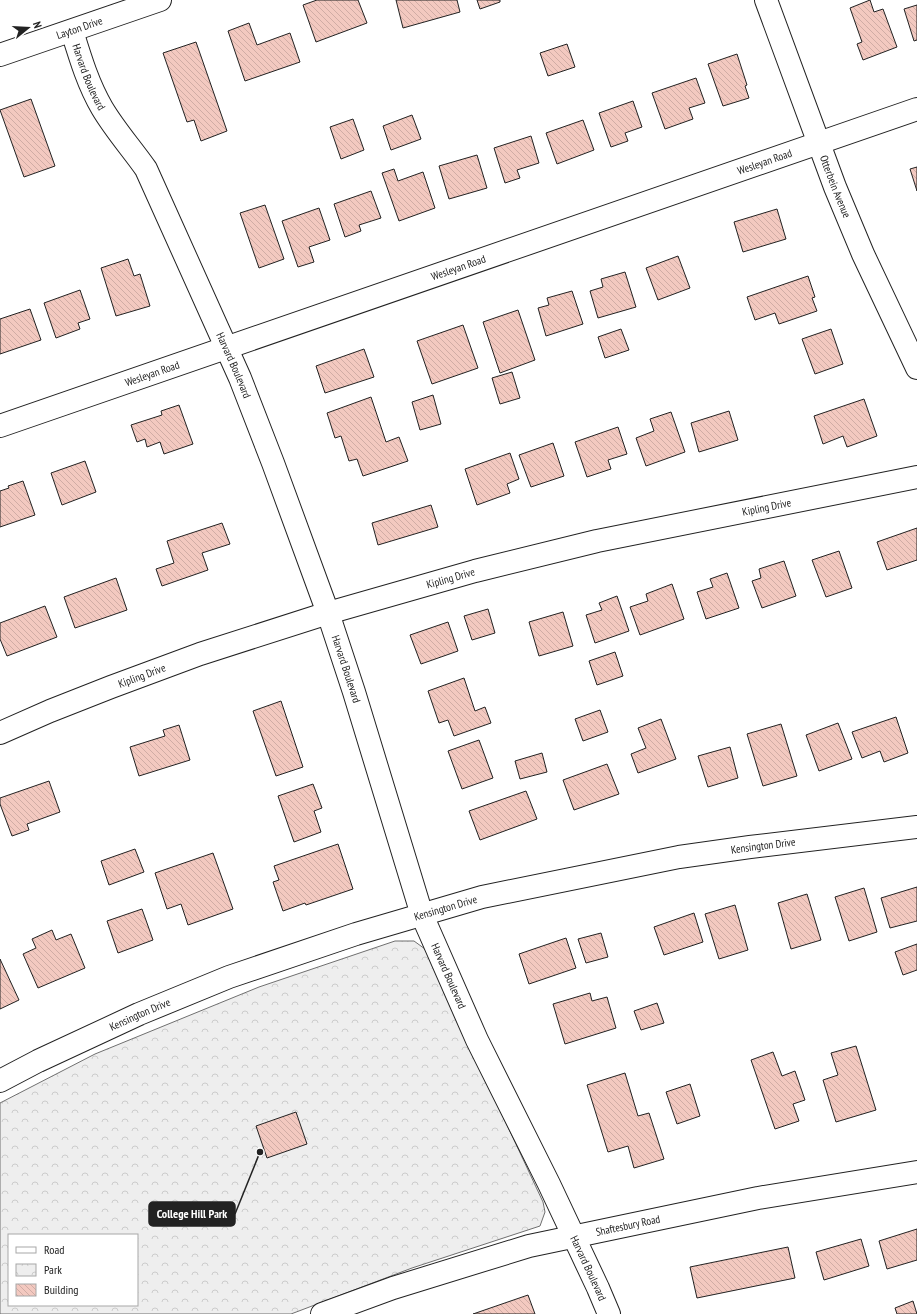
<svg xmlns="http://www.w3.org/2000/svg" width="917" height="1314" viewBox="0 0 917 1314" font-family="'PT Sans Narrow',sans-serif">
  <defs>
    <pattern id="park-crowns" width="20" height="18" patternUnits="userSpaceOnUse"><rect width="20" height="18" fill="#eee"/><path d="M2 6a3 3 0 1 1 6 0M12 15a3 3 0 1 1 6 0" fill="none" stroke="#ccc"/></pattern>
    <pattern id="building-back-hatch" width="6" height="6" patternUnits="userSpaceOnUse"><rect width="6" height="6" fill="#f3c9c0"/><path d="M-1 5l2 2M0 0l6 6M5-1l2 2" fill="none" stroke="#d0aca5"/></pattern>
  </defs>
  <rect width="100%" height="100%" fill="#fff"/>
  <path fill="url(#park-crowns)" stroke="#6f6f6f" fill-rule="evenodd" d="M395,941H414L425,949L543,1202L545,1212L540,1226L412,1268L291,1314H0V1103L95,1054L259,987ZM9,1235H137V1305H9Z"/>
  <g fill="url(#building-back-hatch)" stroke="#222">
    <polygon points="317,0 358,0 367,23 316,42 303,5"/>
    <polygon points="396,0 457,0 460,12 403,28"/>
    <polygon points="477,0 500,0 500,2 480,9"/>
    <polygon points="870,0 874,12 883,9 897,47 863,60 857,44 862,42 850,8"/>
    <polygon points="917,5 917,40 914,41 904,9"/>
    <polygon points="249,23 257,45 290,33 300,62 245,81 228,31"/>
    <polygon points="196,42 227,131 201,141 194,120 187,122 163,53"/>
    <polygon points="567,44 575,67 548,76 540,53"/>
    <polygon points="737,54 747,85 745,86 749,98 723,106 708,64"/>
    <polygon points="696,78 705,103 689,108 693,119 665,129 652,93"/>
    <polygon points="31,99 55,166 24,177 0,110"/>
    <polygon points="633,101 642,127 625,133 628,141 611,147 599,113"/>
    <polygon points="412,115 421,139 391,150 383,126"/>
    <polygon points="353,119 364,150 341,159 330,127"/>
    <polygon points="583,120 594,150 557,164 546,133"/>
    <polygon points="531,136 539,163 517,170 520,178 505,183 494,148"/>
    <polygon points="477,155 487,188 449,199 439,166"/>
    <polygon points="917,167 917,191 910,169"/>
    <polygon points="394,169 398,181 423,172 435,208 399,221 382,173"/>
    <polygon points="371,191 381,218 359,225 361,231 345,237 334,204"/>
    <polygon points="265,205 284,259 259,268 240,213"/>
    <polygon points="319,208 330,240 309,247 314,262 298,267 282,221"/>
    <polygon points="777,209 786,239 743,252 734,222"/>
    <polygon points="678,256 690,288 658,300 646,268"/>
    <polygon points="128,259 134,276 140,274 150,306 116,316 101,268"/>
    <polygon points="625,272 636,307 598,318 590,291 603,287 601,279"/>
    <polygon points="808,276 815,297 812,298 817,311 779,324 775,313 755,320 747,297"/>
    <polygon points="80,290 90,319 78,323 80,329 56,338 44,303"/>
    <polygon points="572,291 583,324 546,336 538,308 549,305 547,298"/>
    <polygon points="30,309 41,340 0,354 0,319"/>
    <polygon points="518,310 535,360 500,373 483,322"/>
    <polygon points="463,325 478,368 432,384 417,341"/>
    <polygon points="621,329 629,350 605,358 598,337"/>
    <polygon points="831,329 843,364 815,374 802,339"/>
    <polygon points="364,349 374,377 325,393 316,366"/>
    <polygon points="512,372 520,398 500,404 492,378"/>
    <polygon points="433,395 441,424 420,430 412,402"/>
    <polygon points="371,397 386,442 399,437 408,461 363,476 357,459 349,461 341,436 335,438 327,413"/>
    <polygon points="864,399 877,436 847,447 843,436 823,444 814,416"/>
    <polygon points="179,405 193,444 164,454 160,442 147,447 145,439 137,442 131,425 162,415 161,411"/>
    <polygon points="729,411 738,440 699,452 691,423"/>
    <polygon points="671,412 685,452 646,466 636,438 654,431 650,419"/>
    <polygon points="618,427 627,454 608,460 611,469 587,477 575,442"/>
    <polygon points="553,443 564,476 531,487 519,455"/>
    <polygon points="510,453 519,479 507,484 510,493 477,505 465,469"/>
    <polygon points="85,461 96,492 62,505 51,473"/>
    <polygon points="23,481 35,515 0,527 0,491 9,488 8,486"/>
    <polygon points="431,505 438,527 378,545 372,523"/>
    <polygon points="222,523 230,544 202,553 208,570 162,586 156,569 174,563 167,541"/>
    <polygon points="917,528 917,560 887,570 877,542"/>
    <polygon points="839,551 852,588 826,597 812,560"/>
    <polygon points="784,561 796,596 762,608 752,581 761,578 759,569"/>
    <polygon points="727,573 739,608 706,619 697,592 713,587 710,579"/>
    <polygon points="116,578 127,610 75,628 64,597"/>
    <polygon points="672,584 684,619 640,635 630,607 648,601 646,594"/>
    <polygon points="617,596 629,631 595,643 586,615 602,610 599,603"/>
    <polygon points="45,606 57,637 7,656 0,639 0,623"/>
    <polygon points="488,609 495,633 472,640 464,616"/>
    <polygon points="563,612 573,646 539,656 529,622"/>
    <polygon points="448,622 458,651 421,664 410,635"/>
    <polygon points="615,652 623,676 597,685 589,661"/>
    <polygon points="464,678 475,711 485,707 491,723 454,736 448,720 439,723 428,691"/>
    <polygon points="281,701 303,767 276,776 253,711"/>
    <polygon points="600,710 608,732 583,741 575,719"/>
    <polygon points="896,717 908,753 884,762 880,751 862,758 852,732"/>
    <polygon points="661,719 676,759 638,773 631,754 646,748 638,728"/>
    <polygon points="838,723 852,759 819,771 806,735"/>
    <polygon points="781,724 797,776 763,786 747,734"/>
    <polygon points="179,725 190,760 139,776 130,747 165,736 163,730"/>
    <polygon points="479,740 493,778 462,789 448,751"/>
    <polygon points="730,747 738,778 708,787 698,756"/>
    <polygon points="542,753 547,772 520,779 515,761"/>
    <polygon points="607,764 619,794 574,810 563,780"/>
    <polygon points="49,781 60,812 27,824 29,830 12,836 0,804 0,798"/>
    <polygon points="313,784 322,808 314,811 321,832 294,842 278,796"/>
    <polygon points="526,791 537,819 480,840 469,811"/>
    <polygon points="338,844 353,889 306,905 305,903 283,911 273,882 279,880 274,866"/>
    <polygon points="135,849 144,872 109,885 101,861"/>
    <polygon points="213,853 233,909 188,925 181,904 167,909 155,873"/>
    <polygon points="917,887 917,921 890,928 881,898"/>
    <polygon points="864,888 877,932 849,941 835,897"/>
    <polygon points="807,894 821,940 791,949 778,903"/>
    <polygon points="735,905 748,950 719,959 705,914"/>
    <polygon points="142,909 153,940 118,953 107,921"/>
    <polygon points="694,913 703,942 664,955 654,927"/>
    <polygon points="52,930 56,940 71,934 85,968 38,988 23,954 36,948 32,939"/>
    <polygon points="601,933 608,957 586,963 578,939"/>
    <polygon points="566,938 576,968 529,984 519,954"/>
    <polygon points="917,944 917,970 903,975 895,952"/>
    <polygon points="0,959 19,1000 0,1009"/>
    <polygon points="590,993 592,1001 607,997 616,1028 565,1044 553,1004"/>
    <polygon points="657,1003 664,1023 641,1030 634,1011"/>
    <polygon points="856,1046 876,1110 836,1122 823,1080 838,1075 831,1053"/>
    <polygon points="773,1052 782,1076 795,1071 805,1100 793,1104 799,1121 775,1129 751,1060"/>
    <polygon points="625,1073 638,1116 649,1113 664,1159 634,1168 628,1146 608,1152 587,1085"/>
    <polygon points="690,1084 700,1116 677,1124 666,1092"/>
    <polygon points="296,1112 307,1144 267,1158 256,1126"/>
    <polygon points="917,1229 917,1260 887,1269 879,1241"/>
    <polygon points="861,1239 869,1266 824,1280 816,1252"/>
    <polygon points="788,1247 795,1278 697,1298 690,1267"/>
    <polygon points="528,1295 535,1314 473,1314"/>
    <polygon points="913,1301 917,1314 897,1314 895,1308"/>
  </g>
  <g fill="none" stroke-linecap="round" stroke-linejoin="round">
    <g stroke="#222" stroke-width="24">
      <g id="street">
        <path id="s1" d="M766,0L835,187L863,254L917,368"/>
        <path id="s2" d="M72,31C80,57 88,84 102,108C115,130 132,149 146,169L240,378L273,463L328,613L354,692L422,915L477,1040L549,1184L598,1288L609,1314"/>
        <path id="s3" d="M0,55L160,0"/>
        <path id="s4" d="M0,426L917,109"/>
        <path id="s5" d="M0,733L50,711L111,687L200,654L328,613L475,571L597,541L917,477"/>
        <path id="s6" d="M0,1081L38,1061L139,1014L229,977L356,934L482,897L679,857L750,847L917,827"/>
        <path id="s7" d="M322,1314L393,1288L529,1246L758,1198L917,1172"/>
      </g>
    </g>
    <use href="#street" stroke="#fff" stroke-width="22"/>
  </g>
  <g text-anchor="middle" dominant-baseline="central" stroke-width="3" stroke-linejoin="round" paint-order="stroke">
    <g font-size="11" fill="#222" stroke="#fff">
      <text stroke="none"><textPath href="#s3" startOffset="84">Layton Drive</textPath></text>
      <text stroke="none"><textPath href="#s2" startOffset="49">Harvard Boulevard</textPath></text>
      <text stroke="none"><textPath href="#s4" startOffset="809">Wesleyan Road</textPath></text>
      <text stroke="none"><textPath href="#s1" startOffset="199">Otterbein Avenue</textPath></text>
      <text stroke="none"><textPath href="#s4" startOffset="485">Wesleyan Road</textPath></text>
      <text stroke="none"><textPath href="#s2" startOffset="373">Harvard Boulevard</textPath></text>
      <text stroke="none"><textPath href="#s4" startOffset="161">Wesleyan Road</textPath></text>
      <text stroke="none"><textPath href="#s5" startOffset="801">Kipling Drive</textPath></text>
      <text stroke="none"><textPath href="#s5" startOffset="477">Kipling Drive</textPath></text>
      <text stroke="none"><textPath href="#s2" startOffset="697">Harvard Boulevard</textPath></text>
      <text stroke="none"><textPath href="#s5" startOffset="153">Kipling Drive</textPath></text>
      <text stroke="none"><textPath href="#s6" startOffset="803">Kensington Drive</textPath></text>
      <text stroke="none"><textPath href="#s6" startOffset="479">Kensington Drive</textPath></text>
      <text stroke="none"><textPath href="#s2" startOffset="1021">Harvard Boulevard</textPath></text>
      <text stroke="none"><textPath href="#s6" startOffset="155">Kensington Drive</textPath></text>
      <text stroke="none"><textPath href="#s7" startOffset="319">Shaftesbury Road</textPath></text>
      <text stroke="none"><textPath href="#s2" startOffset="1345">Harvard Boulevard</textPath></text>
    </g>
  </g>
  <path fill="none" stroke="#222" stroke-width="1.5" d="M260 1152L235 1214"/>
  <circle fill="#222" stroke="#fff" stroke-width="1.5" cx="260" cy="1152" r="4"/>
  <rect fill="#222" stroke="#222" stroke-width="1.5" x="149" y="1202" width="86" height="24" rx="4"/>
  <g font-size="12" text-anchor="middle" font-weight="bold" fill="#fff">
    <text x="192" y="1218">College Hill Park</text>
  </g>
  <rect x="8" y="1234" width="130" height="72" fill="#ffffff" stroke="#a7a7a7"/>
  <rect x="16" y="1247" width="20" height="6" fill="#ffffff" stroke="#a7a7a7"/>
  <text x="44" y="1254" font-size="12" fill="#222222">Road</text>
  <rect x="16" y="1264" width="20" height="12" fill="url(#park-crowns)" stroke="#a7a7a7"/>
  <text x="44" y="1274" font-size="12" fill="#222222">Park</text>
  <rect x="16" y="1284" width="20" height="12" fill="url(#building-back-hatch)" stroke="#a7a7a7"/>
  <text x="44" y="1294" font-size="12" fill="#222222">Building</text>
  <g transform="translate(28 28) rotate(72)" stroke="#ffffff" stroke-width="3" paint-order="stroke">
  <path d="M0-3L7 15L0 10L-7 15Z" fill="#222222"/>
  <text y="-6" font-size="11" font-weight="bold" text-anchor="middle" fill="#222222">N</text>
  </g>
</svg>
